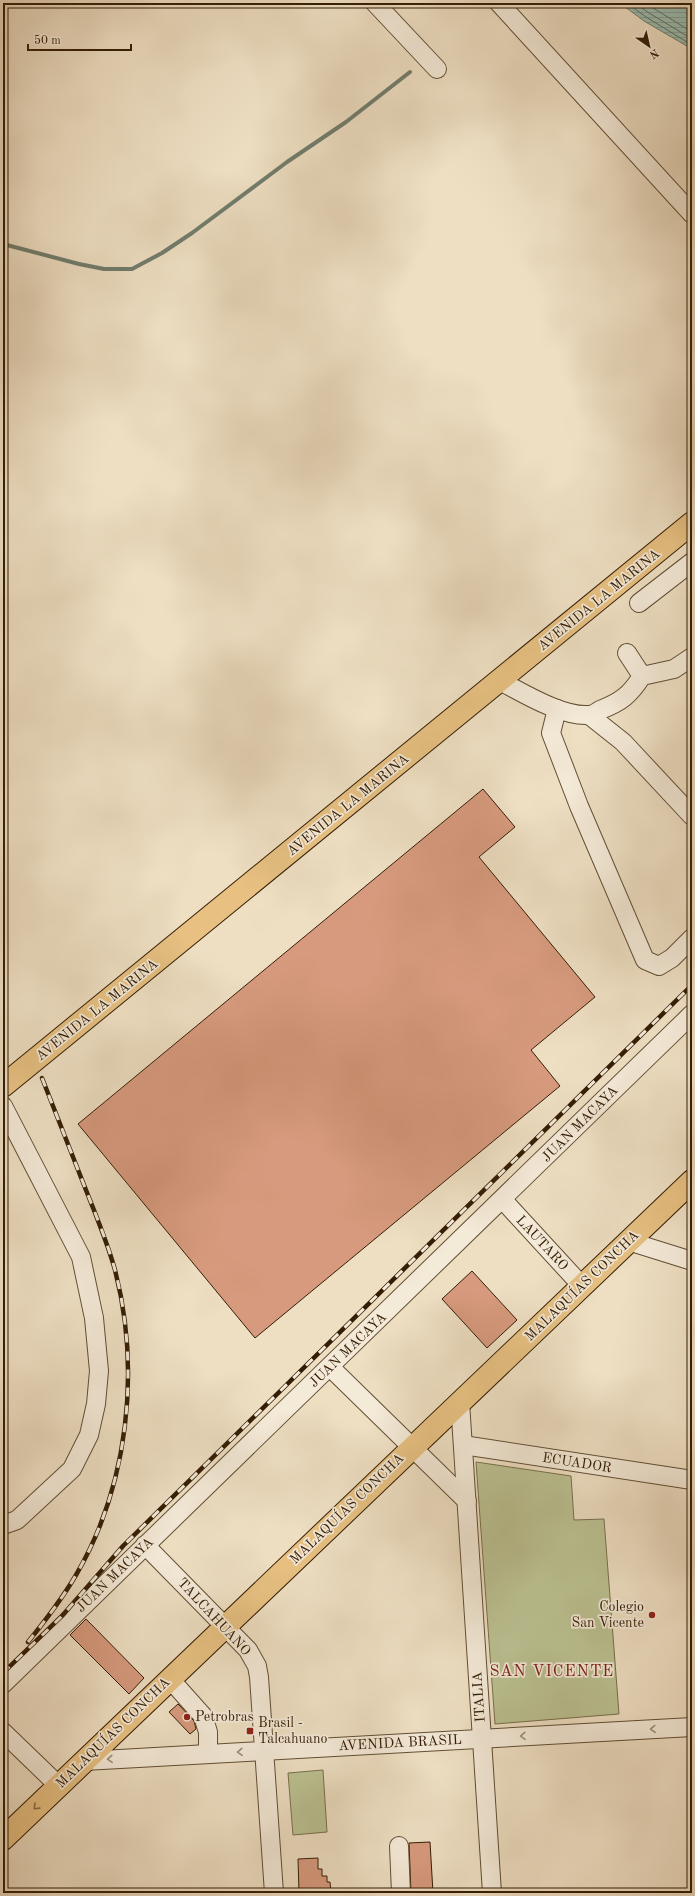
<svg xmlns="http://www.w3.org/2000/svg" width="695" height="1896" viewBox="0 0 695 1896" font-family="'Old Standard TT',serif">
  <defs>
    <pattern id="water-rules" width="6" height="5" patternUnits="userSpaceOnUse"><rect width="6" height="5" fill="#99bdb2"/><path d="M0 2.5h6" fill="none" stroke="#84a298"/></pattern>
  </defs>
  <rect width="100%" height="100%" fill="#eedfc3"/>
  <filter id="stains"><feTurbulence type="fractalNoise" baseFrequency=".005" numOctaves="4"/><feColorMatrix values="0 0 0 0 .2 0 0 0 0 .09 0 0 0 0 .02 0 0 0 .5 -.17"/></filter>
  <radialGradient id="worn" r=".72"><stop offset=".6" stop-color="#630" stop-opacity="0"/><stop offset="1" stop-color="#630" stop-opacity=".3"/></radialGradient>
  <g fill="#bbc192" stroke="#786f4c">
    <polygon points="476,1462 571,1476 574,1520 604,1519 619,1714 495,1724"/>
    <polygon points="323,1770 327,1832 293,1835 288,1773"/>
  </g>
  <polygon fill="url(#water-rules)" stroke="#717d6d" points="620,3 692,3 692,49 644,21"/>
  <g fill="none" stroke-linecap="round" stroke-linejoin="round">
    <g stroke="#666d5c" stroke-width="1">
      <polyline points="627,3 646,17 692,45"/>
      <polyline points="635,3 649,13 692,39"/>
      <polyline points="645,3 692,32"/>
    </g>
    <polyline stroke="#717d6d" stroke-width="4" points="3,244 79,264 104,269 132,269 162,253 192,233 287,162 346,122 410,72"/>
  </g>
  <g fill="#d79a7e" stroke="#341d05">
    <polygon points="483,789 515,827 479,857 595,997 531,1050 560,1086 255,1338 78,1124"/>
    <polygon points="472,1271 517,1320 487,1348 442,1299"/>
    <polygon points="86,1619 144,1678 129,1694 70,1635"/>
    <polygon points="178,1704 194,1721 196,1729 190,1734 169,1712"/>
    <polygon points="430,1842 433,1893 411,1893 409,1843"/>
    <polygon points="318,1858 318,1869 322,1869 322,1876 327,1876 327,1882 330,1882 331,1893 299,1893 298,1859"/>
  </g>
  <g fill="none" stroke-linecap="round" stroke-linejoin="round">
    <g stroke="#624e34" stroke-width="20">
      <g id="minor">
        <polyline points="375,3 437,69"/>
        <polyline points="499,3 692,214"/>
        <polyline points="639,603 692,562"/>
        <polyline points="627,653 642,676"/>
        <path d="M500,681C523,693 562,717 589,715C592,715 597,712 600,710C621,702 630,695 642,676L674,669L692,657"/>
        <polyline points="557,709 551,733 579,806 645,960 659,966 672,958 692,938"/>
        <polyline points="589,715 623,742 692,816"/>
        <polyline points="3,1106 81,1257 94,1318 99,1371 96,1404 89,1435 72,1469 17,1520 3,1525"/>
        <polyline points="503,1200 582,1286"/>
        <polyline points="628,1241 692,1261"/>
        <polyline points="330,1367 467,1501"/>
        <polyline points="460,1402 492,1893"/>
        <polyline points="463,1445 692,1480"/>
        <polyline points="145,1545 248,1650 257,1666 259,1677 274,1893"/>
        <polyline points="170,1679 203,1716 208,1732 208,1754"/>
        <polyline points="3,1684 692,1014"/>
        <polyline points="3,1732 58,1785"/>
        <polyline points="84,1761 692,1727"/>
        <polyline points="399,1846 401,1893"/>
      </g>
    </g>
    <g stroke="#341d05" stroke-width="24">
      <g id="major">
        <polyline points="3,1086 692,523"/>
        <polyline points="3,1839 692,1181"/>
      </g>
    </g>
    <use href="#minor" stroke="#f4ead8" stroke-width="18"/>
    <use href="#major" stroke="#e7c082" stroke-width="22"/>
    <g stroke="#341d05" stroke-width="4.5">
      <g id="rail">
        <path d="M28,1642C45,1621 62,1599 76,1575C128,1486 141,1371 115,1270C107,1241 95,1213 84,1185C70,1149 56,1114 42,1078"/>
        <polyline points="3,1673 62,1616 123,1546 692,985"/>
      </g>
    </g>
    <use href="#rail" stroke="#f4ead8" stroke-width="3" stroke-dasharray="9" stroke-linecap="butt"/>
  </g>
  <defs><path id="oneway-chevron" d="M-2-3.5L2.5 0L-2 3.5" fill="none" stroke-width="1.6" stroke-linecap="round" stroke-linejoin="round"/></defs>
  <g stroke="#9e8e79">
    <use href="#oneway-chevron" transform="translate(653 1729) rotate(177)"/>
    <use href="#oneway-chevron" transform="translate(523 1736) rotate(177)"/>
    <use href="#oneway-chevron" transform="translate(240 1752) rotate(177)"/>
    <use href="#oneway-chevron" transform="translate(110 1759) rotate(177)"/>
  </g>
  <use stroke="#8e6e44" href="#oneway-chevron" transform="translate(36 1807) rotate(136)"/>
  <g fill="#8f2418" stroke="#f4ead8" stroke-width="1.5">
    <circle cx="652" cy="1615" r="4"/>
    <circle cx="187" cy="1717" r="4"/>
    <rect x="246" y="1727" width="8" height="8" rx="2"/>
  </g>
  <g text-anchor="middle" dominant-baseline="central" stroke-width="3.5" stroke-linejoin="round" paint-order="stroke">
    <g font-size="14" fill="#341d05" stroke="#f4ead8">
      <text transform="translate(599 600) rotate(-39)">AVENIDA LA MARINA</text>
      <text transform="translate(348 805) rotate(-39)">AVENIDA LA MARINA</text>
      <text transform="translate(97 1010) rotate(-39)">AVENIDA LA MARINA</text>
      <text transform="translate(580 1124) rotate(-45)">JUAN MACAYA</text>
      <text transform="translate(542 1243) rotate(47)">LAUTARO</text>
      <text transform="translate(582 1286) rotate(-44)">MALAQUÍAS CONCHA</text>
      <text transform="translate(348 1350) rotate(-44)">JUAN MACAYA</text>
      <text transform="translate(577 1463) rotate(9)">ECUADOR</text>
      <text transform="translate(347 1509) rotate(-44)">MALAQUÍAS CONCHA</text>
      <text transform="translate(115 1575) rotate(-44)">JUAN MACAYA</text>
      <text transform="translate(214 1617) rotate(47)">TALCAHUANO</text>
      <text transform="translate(479 1697) rotate(-94)">ITALIA</text>
      <text transform="translate(113 1733) rotate(-44)">MALAQUÍAS CONCHA</text>
      <text transform="translate(400 1743) rotate(-3)">AVENIDA BRASIL</text>
    </g>
    <g font-size="14" fill="#341d05" stroke="#f4ead8" text-anchor="start">
      <text x="644" y="1607" text-anchor="end">Colegio<tspan x="644" dy="16">San Vicente</tspan></text>
      <text x="195" y="1717">Petrobras</text>
      <text x="258" y="1723">Brasil -<tspan x="258" dy="16">Talcahuano</tspan></text>
    </g>
    <g font-size="16" letter-spacing="1" fill="#7a1f14" stroke="#f4ead8">
      <text x="552" y="1672">SAN VICENTE</text>
    </g>
  </g>
  <rect width="695" height="1896" fill="none" stroke="#eedfc3" stroke-width="16"/>
  <rect x="4" y="4" width="687" height="1888" fill="none" stroke="#341d05" stroke-width="2"/>
  <rect x="8" y="8" width="679" height="1880" fill="none" stroke="#341d05"/>
  <g transform="translate(649 46) rotate(146)" stroke="#f4ead8" stroke-width="3" paint-order="stroke">
  <path d="M0-3L7 15L0 10L-7 15Z" fill="#341d05"/>
  <text y="-6" font-size="11" font-weight="bold" text-anchor="middle" fill="#341d05">N</text>
  </g>
  <path d="M28 44v6h103v-6" fill="none" stroke="#341d05" stroke-width="2"/>
  <text x="34" y="44" font-size="12" fill="#341d05" stroke="#f4ead8" stroke-width="3" paint-order="stroke">50 m</text>
  <rect width="100%" height="100%" filter="url(#stains)"/>
  <rect width="100%" height="100%" fill="url(#worn)"/>
</svg>
